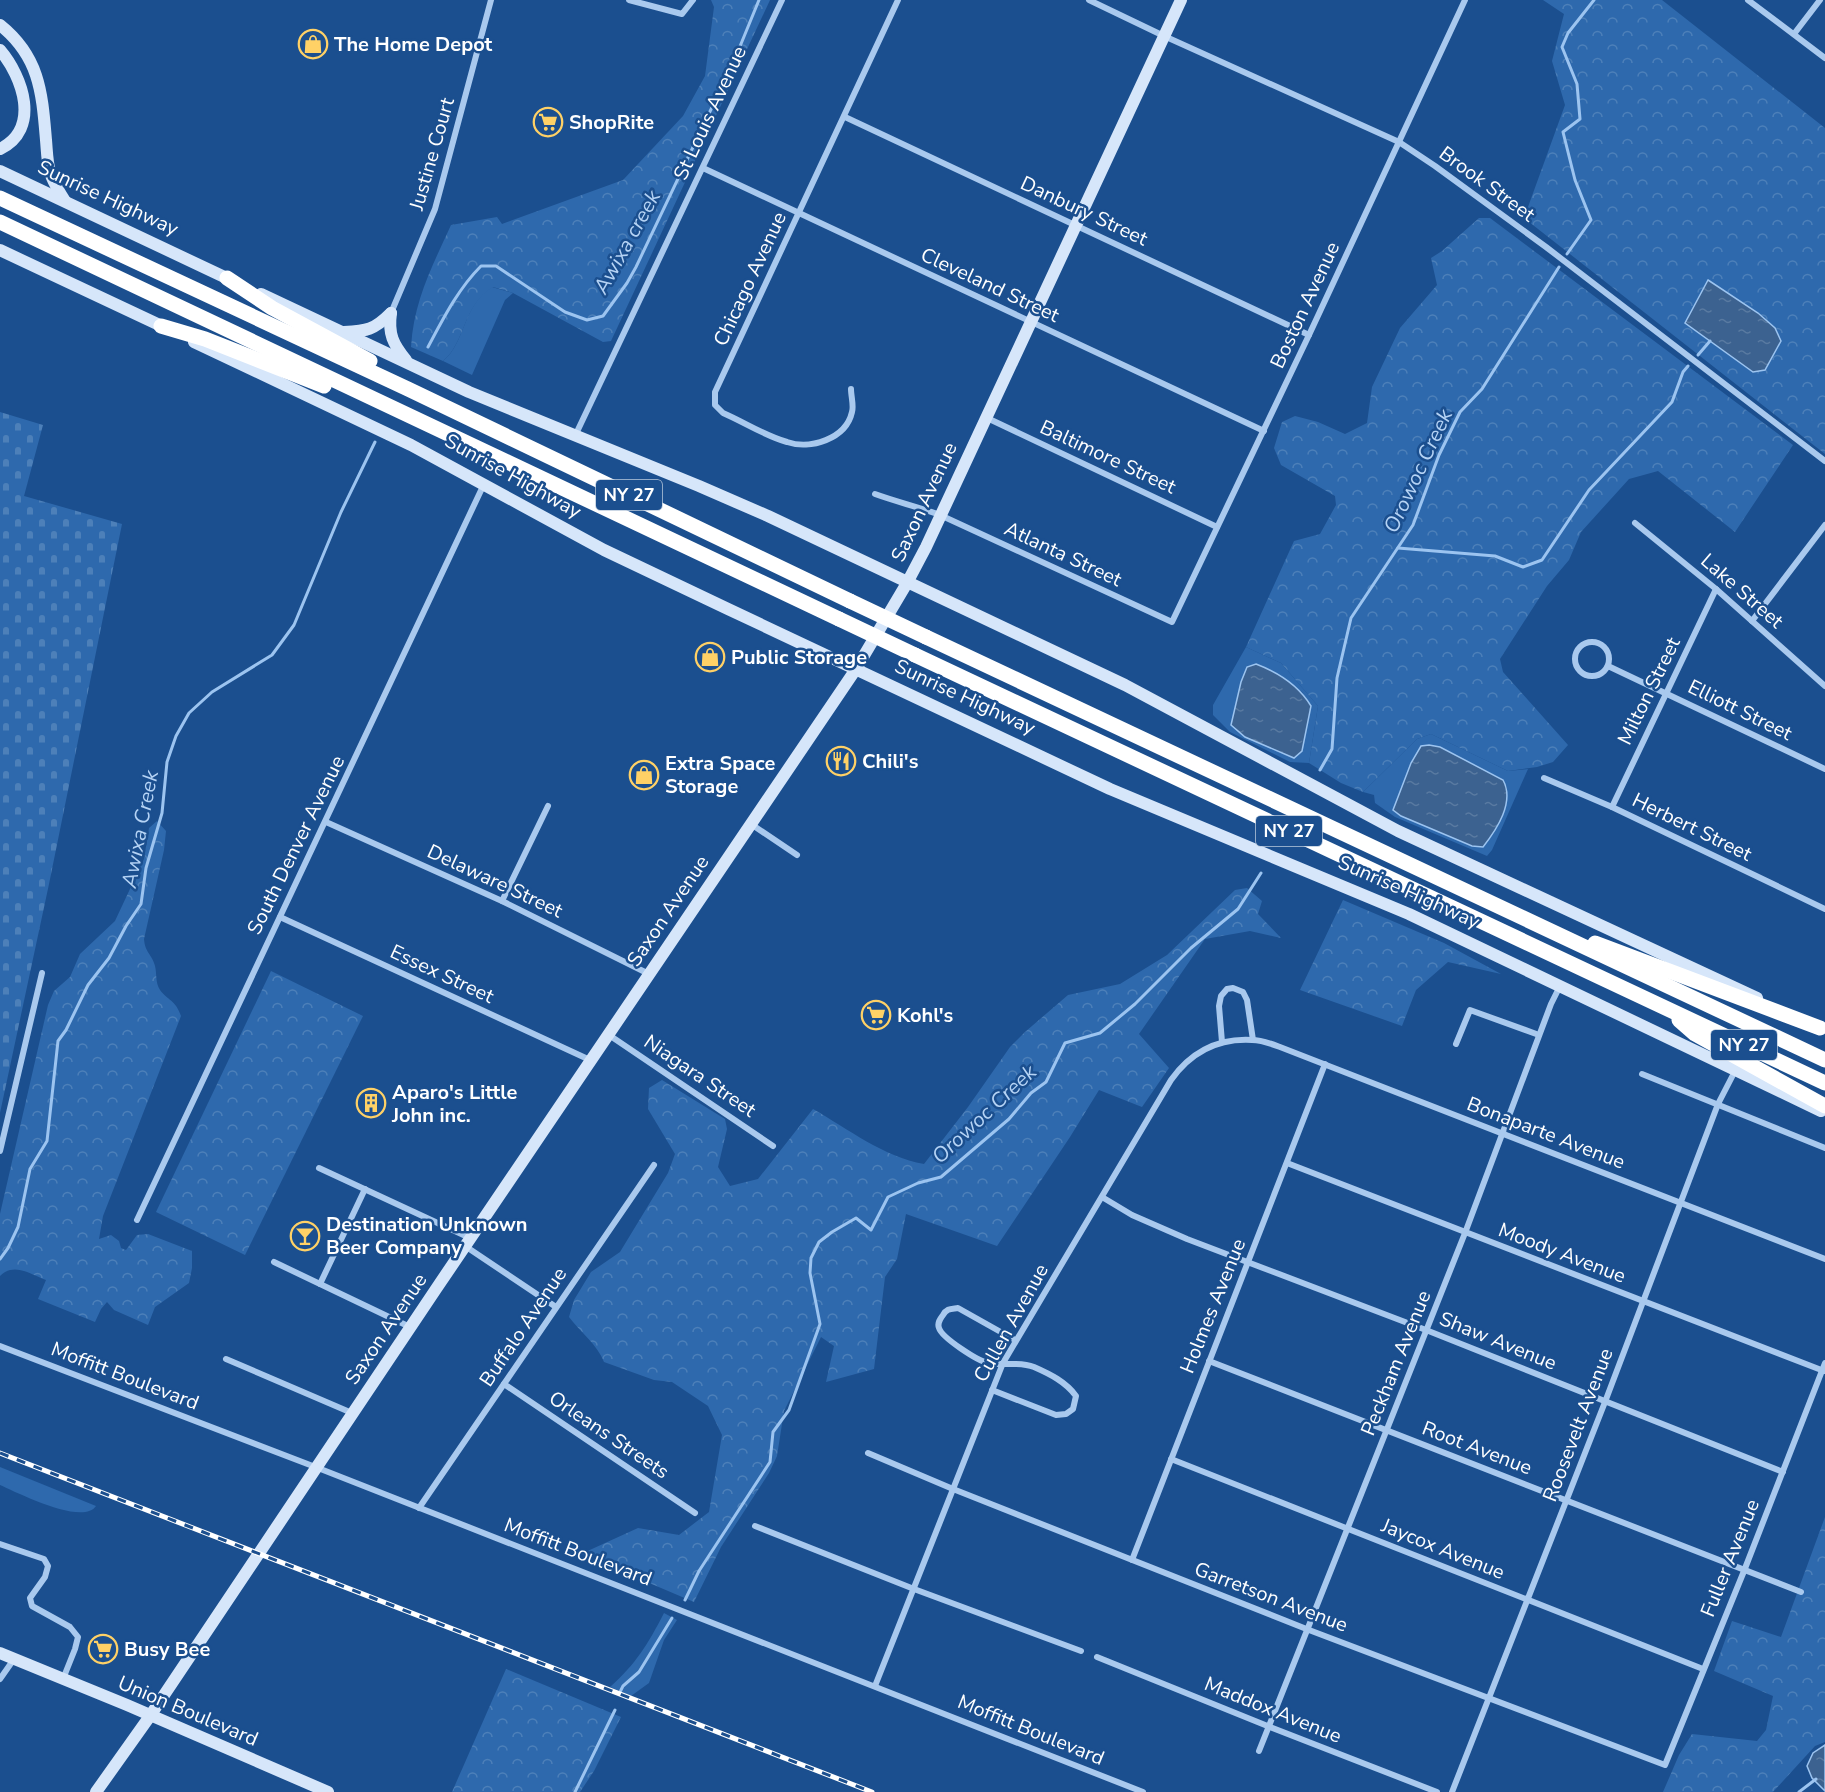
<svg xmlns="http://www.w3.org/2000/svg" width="1825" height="1792" viewBox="0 0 1825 1792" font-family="'Nunito Sans',sans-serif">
  <defs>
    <pattern id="forest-crowns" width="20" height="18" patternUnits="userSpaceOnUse" patternTransform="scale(1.5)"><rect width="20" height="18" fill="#2e69ad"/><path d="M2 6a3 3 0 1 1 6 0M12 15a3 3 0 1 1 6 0" fill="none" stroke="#4d80b9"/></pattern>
    <pattern id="cemetery-stones" width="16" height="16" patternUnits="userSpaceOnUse" patternTransform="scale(1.5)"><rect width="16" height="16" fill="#2e69ad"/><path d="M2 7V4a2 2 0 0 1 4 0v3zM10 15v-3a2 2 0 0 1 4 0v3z" fill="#4d80b9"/></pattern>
    <pattern id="water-ripples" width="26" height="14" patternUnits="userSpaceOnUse" patternTransform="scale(1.5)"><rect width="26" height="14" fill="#3c6290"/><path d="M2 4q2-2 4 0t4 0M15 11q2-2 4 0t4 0" fill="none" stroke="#597aa1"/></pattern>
  </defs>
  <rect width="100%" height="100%" fill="#1b4f8f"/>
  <g fill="#2e69ad" fill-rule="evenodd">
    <path d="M492,287L513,293L505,300L472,375L443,361C466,342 462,306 492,287Z"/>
    <path d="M1246,647L1281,663L1318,706L1309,763L1290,762L1230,732L1213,715V705ZM1247,667L1267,668L1302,692L1311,706L1302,751L1231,725L1241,682Z"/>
    <path d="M1431,734L1508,771L1528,769L1492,850L1487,856L1395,817L1375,803L1374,795L1363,792L1417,739ZM1440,747L1500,778L1507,787V801L1504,812L1472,846L1401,816L1393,810Z"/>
    <path d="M0,1467L96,1506C83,1526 18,1493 0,1485Z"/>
    <path d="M664,1613L677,1620L664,1640L649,1683L631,1696L610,1687C636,1664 648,1644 664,1613Z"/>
  </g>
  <g fill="url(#forest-crowns)" fill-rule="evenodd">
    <path d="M711,0H770L611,341L603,342L513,293L493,287C462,306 466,342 443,361L411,347C414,300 432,267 451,225L497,217L502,224L623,180L683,116L705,76L714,7Z"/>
    <path d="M1543,0H1662L1825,128V454L1524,218L1565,105L1552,61L1564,14ZM1708,281L1758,313L1775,328L1781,341L1686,323Z"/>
    <polygon points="1479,218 1490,218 1793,445 1735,532 1658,471 1629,479 1581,532 1569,560 1547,586 1500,659 1503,672 1568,745 1553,762 1537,767 1508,771 1431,734 1417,739 1363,792 1341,783 1309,763 1318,706 1281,663 1246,647 1294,541 1320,534 1336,505 1335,496 1281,465 1274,448 1282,422 1295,416 1318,422 1345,434 1367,423 1372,387 1400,328 1437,285 1431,258 1442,251"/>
    <path d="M157,821L166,831L164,850L144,939C145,953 152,954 155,966C157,974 155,982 160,990C168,1001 175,999 181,1016L103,1216L99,1239L111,1235L119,1241L121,1248L126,1250L137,1235L148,1234L192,1251V1268L189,1283L155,1307L148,1325L114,1310L107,1302L101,1309L95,1322L38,1299L46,1280C30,1274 14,1262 0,1276V1214L48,1005L54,991L70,977L80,954L115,921L144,859L149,828Z"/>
    <path d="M1247,888L1262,901L1258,914L1281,938L1250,931L1205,939L1139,1034L1169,1068L1142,1107L1099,1090L1070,1137L997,1246L906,1214L897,1259L885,1277L874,1369L826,1382L834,1346L821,1337L784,1411L777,1456L769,1473L721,1547L694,1602L581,1554L638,1528L679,1535L709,1512L722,1435L708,1406L672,1382L654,1380L604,1362C597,1344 581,1333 569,1317L574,1300L591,1272L620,1252L668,1173L675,1154L648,1109L649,1088L662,1080L725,1119L727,1129L718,1167L730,1186L758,1179L813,1109C848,1129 884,1157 924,1164L968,1107L1010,1047L1025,1032L1068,995L1120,984L1167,955L1235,890Z"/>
    <polygon points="1343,900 1444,943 1501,974 1448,962 1416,990 1402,1026 1300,990"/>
    <polygon points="271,971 363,1016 245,1255 156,1212"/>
    <polygon points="1825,1517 1825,1742 1815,1746 1773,1792 1663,1792 1679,1755 1692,1734 1757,1741 1766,1730 1773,1696 1714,1671 1732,1621 1781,1637"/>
    <polygon points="506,1669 621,1717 594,1771 580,1792 452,1792"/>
  </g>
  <polygon fill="url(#cemetery-stones)" points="0,412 43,425 24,496 122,524 49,884 0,1113"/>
  <g fill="url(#water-ripples)" stroke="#9cc4f0" stroke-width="1.5">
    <polygon points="1708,280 1758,313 1775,328 1781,341 1765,370 1753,372 1685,323"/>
    <path d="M1256,664C1277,672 1299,686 1311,706L1302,751L1294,758L1245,737L1231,725L1241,682L1247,667Z"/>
    <path d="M1429,745L1440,747L1503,780C1515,802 1497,829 1483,847L1472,846L1401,816L1393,810L1411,763L1421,746Z"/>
    <polygon points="1825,1745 1825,1791 1812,1778 1807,1766 1813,1753"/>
  </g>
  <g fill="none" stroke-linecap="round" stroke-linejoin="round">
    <g stroke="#9cc4f0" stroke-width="3">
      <polyline points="1567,254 1591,220 1575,180 1563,132 1580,119 1577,84 1562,47 1568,33 1594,0"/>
      <path d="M428,347C443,319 458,289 481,266H496L565,312L587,320L603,316L627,283L636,267L734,61L759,0"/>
      <polyline points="1698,355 1710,341"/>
      <polyline points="1398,548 1495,556 1523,567 1542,560 1589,490 1672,402 1683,372 1688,366"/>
      <polyline points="1320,770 1332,749 1337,678 1351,618 1413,525 1439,455 1460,412 1482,389 1559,267"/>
      <polyline points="0,1259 8,1248 18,1227 30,1169 47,1141 58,1041 66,1030 88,985 109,958 126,926 141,904 146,868 162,813 167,762 176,736 189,713 212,692 272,655 294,625 341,512 375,442"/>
      <polyline points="685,1600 699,1571 770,1462 773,1432 789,1410 820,1324 810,1273 811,1258 819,1242 832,1232 856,1218 871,1230 888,1197 918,1183 941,1177 1009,1119 1031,1093 1046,1082 1065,1043 1100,1033 1135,1004 1191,948 1238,909 1261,873"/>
      <polyline points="620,1692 623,1686 639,1672 672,1618"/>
      <polyline points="575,1792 615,1710"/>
      <polyline points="1799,1792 1816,1779"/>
    </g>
    <g stroke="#a9c9ee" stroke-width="6">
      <polyline points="629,0 682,14 693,0"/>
      <polyline points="1089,0 1164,36 1399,142 1435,166 1546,247 1825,461"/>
      <polyline points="1748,0 1825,58"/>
      <polyline points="1794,34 1820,0"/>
      <polyline points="845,117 1309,335"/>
      <polyline points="703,168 1264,431"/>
      <polyline points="391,313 435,209 491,0"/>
      <path d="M851,389C851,396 854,406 852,412C846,439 810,450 787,442C765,436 744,422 723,413L715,405V392L898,0"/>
      <polyline points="985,417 1217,527"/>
      <polyline points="575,436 782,0"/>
      <path d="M875,494C897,502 919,507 940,515L1172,622L1309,335L1465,0"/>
      <polyline points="1635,523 1716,589 1825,686"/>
      <polyline points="1752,621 1825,525"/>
      <circle cx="1592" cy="659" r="17"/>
      <polyline points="1608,666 1825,769"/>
      <polyline points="1544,778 1612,807 1825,909"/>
      <polyline points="1612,807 1716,589"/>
      <polyline points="326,822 502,901 649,974"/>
      <polyline points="751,824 797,855"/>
      <polyline points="502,901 548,806"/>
      <polyline points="280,917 590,1060"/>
      <polyline points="609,1035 773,1146"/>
      <polyline points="1222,1042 1219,1006 1221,996 1227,989 1233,988 1243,992 1247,1000 1253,1040"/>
      <polyline points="1456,1044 1470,1010 1539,1035"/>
      <polyline points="1642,1074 1825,1148"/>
      <polyline points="0,1151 42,973"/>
      <polyline points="1287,1163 1824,1371"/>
      <polyline points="319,1168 470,1238"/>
      <polyline points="1102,1197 1132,1215 1187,1239 1426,1330 1783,1472"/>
      <polyline points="137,1220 484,484"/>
      <polyline points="465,1246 556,1307"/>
      <polyline points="274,1262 410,1327"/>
      <polyline points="320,1284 365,1189"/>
      <polyline points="0,1346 318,1468 1143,1792"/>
      <polyline points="226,1359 352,1413"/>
      <polyline points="1209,1361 1801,1592"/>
      <polyline points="504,1384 695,1513"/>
      <path d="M992,1390L1056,1415L1066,1414L1073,1409L1076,1396C1066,1382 1050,1374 1034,1367C1019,1361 1004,1366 988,1363C978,1361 942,1338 939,1328C937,1323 940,1319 943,1315C947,1308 951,1309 958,1308L1015,1340"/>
      <polyline points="868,1453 953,1489 1309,1630 1665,1765 1744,1571 1825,1363"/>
      <polyline points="1171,1459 1703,1669"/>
      <polyline points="419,1508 654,1165"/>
      <polyline points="755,1526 914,1589 1081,1651"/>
      <polyline points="0,1544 44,1559 48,1566 45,1577 30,1598 32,1606 70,1627 78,1637 75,1649 63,1679"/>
      <polyline points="1132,1560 1325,1064"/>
      <polyline points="1097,1657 1270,1727 1437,1792"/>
      <polyline points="0,1679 14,1659"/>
      <path d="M875,1686L1003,1363L1171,1080C1191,1052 1217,1038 1252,1040C1262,1040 1272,1044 1280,1047L1825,1259"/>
      <polyline points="1259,1751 1465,1233 1551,1004 1560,986"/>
      <polyline points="1452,1792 1605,1402 1718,1104 1735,1071"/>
    </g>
    <g stroke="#d6e6fa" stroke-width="12">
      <path d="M0,25C40,57 42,93 46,140C47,151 47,162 50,172C53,183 59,191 65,201"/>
      <path d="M0,50C23,77 41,129 0,149"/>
      <polyline points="0,171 235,282"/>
      <polyline points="0,250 168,329"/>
      <polyline points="261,294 469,392 699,486 768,516 1125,685 1398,831 1757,998"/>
      <path d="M391,313C388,334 393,344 406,360"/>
      <path d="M344,332C367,331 374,330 391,313"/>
      <polyline points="194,342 411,445 604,550 728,609 1110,789 1409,914 1821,1111"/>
      <polyline points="0,1653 127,1705 328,1792"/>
      <polyline points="96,1792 150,1716 436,1289 856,669 907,583 926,547 1181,0"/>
    </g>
    <g stroke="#fff" stroke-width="15">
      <polyline points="0,198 408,389 850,601"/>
      <polyline points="0,222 839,619"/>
      <polyline points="227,278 272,308 370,361"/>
      <polyline points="161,326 205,339 324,386"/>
      <polyline points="926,637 1825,1060"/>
      <polyline points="915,655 1825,1083"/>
      <polyline points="1595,943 1820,1028"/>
      <polyline points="1679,1020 1695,1034 1825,1106"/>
    </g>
    <g stroke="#fff" stroke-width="5">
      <polyline id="rail" points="0,1453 872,1792"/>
    </g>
    <use href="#rail" stroke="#1b4f8f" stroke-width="3" stroke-dasharray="9" stroke-linecap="butt"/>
    <g stroke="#fff" stroke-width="15">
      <polyline points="850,601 926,637"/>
      <polyline points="839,619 915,655"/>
    </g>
  </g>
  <defs>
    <g id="shop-ring" transform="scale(1.5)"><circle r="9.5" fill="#1b4f8f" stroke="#ffd166" stroke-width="1.5"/><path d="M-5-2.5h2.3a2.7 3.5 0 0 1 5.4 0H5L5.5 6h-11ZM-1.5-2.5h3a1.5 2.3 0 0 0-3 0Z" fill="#ffd166"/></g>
    <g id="supermarket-ring" transform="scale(1.5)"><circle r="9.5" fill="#1b4f8f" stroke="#ffd166" stroke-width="1.5"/><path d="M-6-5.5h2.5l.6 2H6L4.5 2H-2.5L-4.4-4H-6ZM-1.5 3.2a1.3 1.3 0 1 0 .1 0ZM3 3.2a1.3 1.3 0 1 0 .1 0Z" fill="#ffd166"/></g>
    <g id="restaurant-ring" transform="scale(1.5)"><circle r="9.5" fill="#1b4f8f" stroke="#ffd166" stroke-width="1.5"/><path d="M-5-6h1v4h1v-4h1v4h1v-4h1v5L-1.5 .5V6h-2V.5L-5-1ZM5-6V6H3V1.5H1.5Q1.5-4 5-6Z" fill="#ffd166"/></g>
    <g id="building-ring" transform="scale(1.5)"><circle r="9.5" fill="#1b4f8f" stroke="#ffd166" stroke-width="1.5"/><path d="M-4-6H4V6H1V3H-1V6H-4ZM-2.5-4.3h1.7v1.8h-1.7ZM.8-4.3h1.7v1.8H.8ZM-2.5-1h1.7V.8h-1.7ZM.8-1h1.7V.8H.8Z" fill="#ffd166"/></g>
    <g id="bar-ring" transform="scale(1.5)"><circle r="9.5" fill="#1b4f8f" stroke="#ffd166" stroke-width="1.5"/><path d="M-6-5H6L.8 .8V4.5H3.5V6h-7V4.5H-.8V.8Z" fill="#ffd166"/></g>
  </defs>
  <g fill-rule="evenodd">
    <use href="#shop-ring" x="313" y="44"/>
    <use href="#supermarket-ring" x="548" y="122"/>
    <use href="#shop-ring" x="710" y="657"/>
    <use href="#restaurant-ring" x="841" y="761"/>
    <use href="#shop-ring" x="644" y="775"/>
    <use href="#supermarket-ring" x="876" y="1015"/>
    <use href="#building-ring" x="371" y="1103"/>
    <use href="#bar-ring" x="305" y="1236"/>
    <use href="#supermarket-ring" x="103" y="1649"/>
  </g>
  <g text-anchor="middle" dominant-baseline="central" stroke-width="5" stroke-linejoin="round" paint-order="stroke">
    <g fill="#1b4f8f" stroke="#bbcadd" stroke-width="1.5">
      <rect x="596" y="480" width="66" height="30" rx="4.5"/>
      <rect x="1256" y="816" width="66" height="30" rx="4.5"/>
      <rect x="1711" y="1030" width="66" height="30" rx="4.5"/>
    </g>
    <g font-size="18" font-weight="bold" fill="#fff">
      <text x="629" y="495">NY 27</text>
      <text x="1289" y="831">NY 27</text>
      <text x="1744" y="1045">NY 27</text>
    </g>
    <g font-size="20" font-weight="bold" fill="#fff" stroke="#1b4f8f" text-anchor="start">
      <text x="334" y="44">The Home Depot</text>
      <text x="569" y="122">ShopRite</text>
      <text x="731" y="657">Public Storage</text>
      <text x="862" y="761">Chili's</text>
      <text x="665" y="763">Extra Space<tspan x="665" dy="23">Storage</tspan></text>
      <text x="897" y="1015">Kohl's</text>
      <text x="392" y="1092">Aparo's Little<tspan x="392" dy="23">John inc.</tspan></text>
      <text x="326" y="1224">Destination Unknown<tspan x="326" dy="23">Beer Company</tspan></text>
      <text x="124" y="1649">Busy Bee</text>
    </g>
    <g font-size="20" fill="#fff" stroke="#1b4f8f">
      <text transform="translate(710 113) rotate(-65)">St Louis Avenue</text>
      <text transform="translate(432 154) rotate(-74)">Justine Court</text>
      <text transform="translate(1487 184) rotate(36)">Brook Street</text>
      <text transform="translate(108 198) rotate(25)">Sunrise Highway</text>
      <text transform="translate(1084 211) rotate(25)">Danbury Street</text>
      <text transform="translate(750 279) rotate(-65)">Chicago Avenue</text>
      <text transform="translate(990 285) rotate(25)">Cleveland Street</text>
      <text transform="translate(1305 305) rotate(-65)">Boston Avenue</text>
      <text transform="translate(1108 457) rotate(25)">Baltimore Street</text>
      <text transform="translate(513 476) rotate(29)">Sunrise Highway</text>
      <text transform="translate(924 502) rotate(-65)">Saxon Avenue</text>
      <text transform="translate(1063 554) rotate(25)">Atlanta Street</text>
      <text transform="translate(1742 591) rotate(41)">Lake Street</text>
      <text transform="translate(1649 691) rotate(-64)">Milton Street</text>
      <text transform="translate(965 697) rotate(25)">Sunrise Highway</text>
      <text transform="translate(1740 710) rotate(26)">Elliott Street</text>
      <text transform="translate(1692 827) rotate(26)">Herbert Street</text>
      <text transform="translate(296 845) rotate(-64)">South Denver Avenue</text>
      <text transform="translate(495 881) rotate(25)">Delaware Street</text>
      <text transform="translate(1409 892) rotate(24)">Sunrise Highway</text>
      <text transform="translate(668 911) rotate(-56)">Saxon Avenue</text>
      <text transform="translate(442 974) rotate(25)">Essex Street</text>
      <text transform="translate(700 1076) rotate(34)">Niagara Street</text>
      <text transform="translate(1546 1133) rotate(21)">Bonaparte Avenue</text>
      <text transform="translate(1562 1253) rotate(21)">Moody Avenue</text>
      <text transform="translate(1213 1306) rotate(-68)">Holmes Avenue</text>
      <text transform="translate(1011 1323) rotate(-61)">Cullen Avenue</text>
      <text transform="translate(523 1327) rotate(-56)">Buffalo Avenue</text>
      <text transform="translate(386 1329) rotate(-56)">Saxon Avenue</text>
      <text transform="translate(1498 1341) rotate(22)">Shaw Avenue</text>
      <text transform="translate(1396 1363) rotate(-68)">Peckham Avenue</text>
      <text transform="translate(125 1376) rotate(21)">Moffitt Boulevard</text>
      <text transform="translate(1578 1425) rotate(-69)">Roosevelt Avenue</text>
      <text transform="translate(609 1435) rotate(34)">Orleans Streets</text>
      <text transform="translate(1477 1448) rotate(21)">Root Avenue</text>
      <text transform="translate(1443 1549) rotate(22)">Jaycox Avenue</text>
      <text transform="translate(578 1552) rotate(21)">Moffitt Boulevard</text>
      <text transform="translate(1730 1558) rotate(-68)">Fuller Avenue</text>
      <text transform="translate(1271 1597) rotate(21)">Garretson Avenue</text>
      <text transform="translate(1273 1710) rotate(22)">Maddox Avenue</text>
      <text transform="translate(188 1711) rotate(23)">Union Boulevard</text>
      <text transform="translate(1031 1730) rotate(22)">Moffitt Boulevard</text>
    </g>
    <g font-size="21" font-style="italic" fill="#b5d3f5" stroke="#1b4f8f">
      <text transform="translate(627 242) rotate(-61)">Awixa creek</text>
      <text transform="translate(1418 471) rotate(-65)">Orowoc Creek</text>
      <text transform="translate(140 829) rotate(-79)">Awixa Creek</text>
      <text transform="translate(984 1114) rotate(-43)">Orowoc Creek</text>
    </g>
  </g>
</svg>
